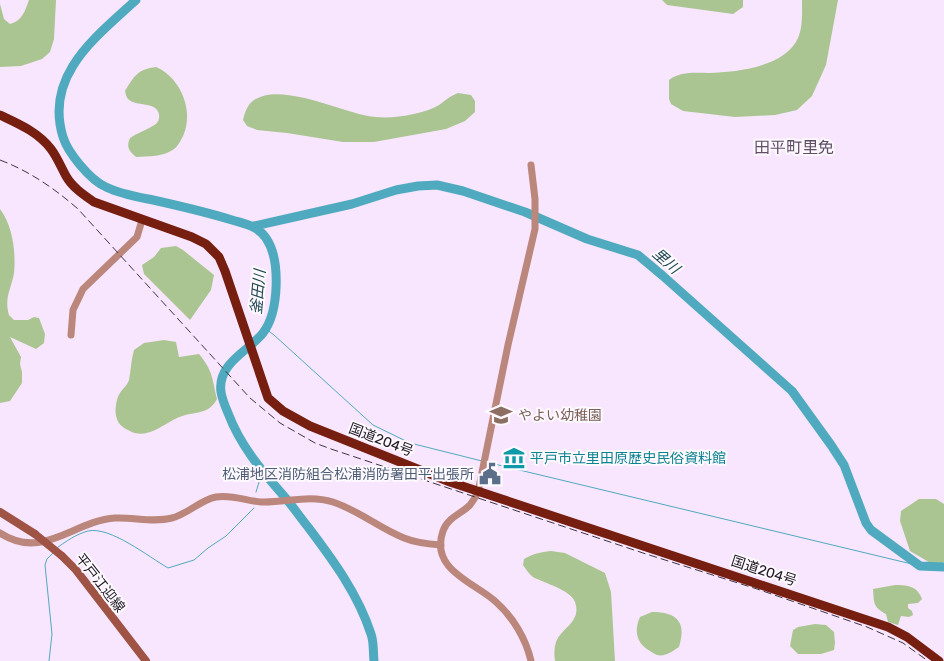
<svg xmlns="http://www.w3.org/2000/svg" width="944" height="661" viewBox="0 0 944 661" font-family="Rubik,'Noto Sans JP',sans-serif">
  <rect width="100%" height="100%" fill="#f8e6fe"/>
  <g fill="#aac591">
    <path d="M29,0H56L54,39L50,52L42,59L21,66L0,67V4L4,19L10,24C22,21 25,11 29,0Z"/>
    <polygon points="662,0 743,0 743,7 733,14 667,5"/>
    <path d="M802,0H838L826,65L812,96L797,110L775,115L735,117L683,111L671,104L669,99V80C681,71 695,73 709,73C737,72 785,67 798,38C803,27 802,12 802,0Z"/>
    <path d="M156,67C182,78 196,115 181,140C179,143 177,147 174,149C164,157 148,156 136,157C129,151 126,147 130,138C137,133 144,131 151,127C157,124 160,121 159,114C156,101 136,107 128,99C126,96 126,95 125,91C134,76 138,69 156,67Z"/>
    <path d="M458,93L471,95L475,101V112L465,121L446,129L374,142H343L287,133L257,130L247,126L243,120C245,112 247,105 254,100C283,81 343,114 376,117C394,119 424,114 439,105C446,100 450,96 458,93Z"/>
    <path d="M0,209C13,226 16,253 14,273C11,290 4,298 9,315L14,320H28L34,317L39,318L45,334L44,343L36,349L10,337L21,357L20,364L22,372V383L10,401L0,403Z"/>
    <polygon points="176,246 183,250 214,275 211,290 190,320 144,274 142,265 154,257 161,248"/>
    <path d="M164,340L176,342L179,357L199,354C213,371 212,378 217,399C207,417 194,410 177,418C162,425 146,441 128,430C124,428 118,424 117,419C114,412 116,399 120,393C123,388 127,386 129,380C131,370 131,360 134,350L144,343Z"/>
    <polygon points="919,499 936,499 944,504 944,562 942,565 934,565 910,551 900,521 901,511"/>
    <path d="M551,551L565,553L605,573L611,592L615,661H555C554,655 554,648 556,642C562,627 582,622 575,602C571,590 544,583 533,577C529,574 526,569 523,565L524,559C533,554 540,552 551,551Z"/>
    <path d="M895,585C908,585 917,586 922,599L918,603L908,604V608L912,611L913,615L909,617L901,616L898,625L888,622L886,614C873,607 874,603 873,589Z"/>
    <path d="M652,612C677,612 687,622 679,647C673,651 665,657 657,655C654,654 652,652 650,651C636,643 634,630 640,617Z"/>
    <polygon points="815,624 826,625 834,632 835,643 834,650 821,654 798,654 790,646 793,630 798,627"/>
  </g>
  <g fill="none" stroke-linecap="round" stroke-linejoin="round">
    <g stroke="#50aabf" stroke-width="1">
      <polyline points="266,329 274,335 373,425 410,443 482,461"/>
      <polyline points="486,462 920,566"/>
      <polyline points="256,492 260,479 264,474"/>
      <path d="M57,548C66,541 77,534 88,531C110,526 149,557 168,568L194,560L208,548L226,536L254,508"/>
      <polyline points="49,661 52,634 45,565 47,559 53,553"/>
    </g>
    <g stroke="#50aabf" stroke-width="9">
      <path d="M136,0C96,37 44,75 63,137C68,153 90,180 106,187C120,194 138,197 153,200C180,206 206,212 232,220C245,224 258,226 266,238C281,260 279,312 263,333C249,351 217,363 221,392C222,399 225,406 228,413C240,445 261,470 283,495C292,505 299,516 308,527C333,560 358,594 371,634C374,642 373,652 374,661"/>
      <polyline points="254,226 352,204 396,190 418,186 437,185 463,191 525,212 587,239 638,255 663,276 792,391 831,445 844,465 866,523 871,530 920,566 944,567"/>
    </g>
    <g stroke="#bb867b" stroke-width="7">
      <path d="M531,165L535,199V229L508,345L478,492C476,496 473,501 470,505C461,514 447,518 443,531C429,570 476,583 496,602C513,617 526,639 531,661"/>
      <polyline points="71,335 73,310 83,289 137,237 142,220"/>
      <path d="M0,533C43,561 73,521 115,518C134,517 153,523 172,518C188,514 200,500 216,497C231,494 247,501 261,502C286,503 308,494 333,502C358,510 379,528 404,538C416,543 428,544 441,545"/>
    </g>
    <g stroke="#9e5345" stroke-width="8">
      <polyline points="0,512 35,534"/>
      <polyline points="62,556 76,570 146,661"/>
    </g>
    <path stroke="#761e10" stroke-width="9" d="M0,115C19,124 38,132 51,149C57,157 61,167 66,176C72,187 84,195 94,202L192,237L206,244L219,257L225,271L268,398L283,411L310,426L450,482L888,627L907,637L939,661"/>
    <path stroke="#3f3642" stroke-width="1" stroke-dasharray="8 4" stroke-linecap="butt" d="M0,160C29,171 54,188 78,209L250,398L280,423L315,443L331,449L646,554L757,589L867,627L903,643L928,661"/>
    <polyline stroke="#9e5345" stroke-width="8" points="35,534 62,556"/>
  </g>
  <defs>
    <g id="school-bare" transform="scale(1.725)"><path d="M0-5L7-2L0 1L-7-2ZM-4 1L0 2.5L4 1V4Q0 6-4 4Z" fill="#8d6e63" stroke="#fdf9ff" stroke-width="2.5" paint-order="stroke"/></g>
    <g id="museum-bare" transform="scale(1.725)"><path d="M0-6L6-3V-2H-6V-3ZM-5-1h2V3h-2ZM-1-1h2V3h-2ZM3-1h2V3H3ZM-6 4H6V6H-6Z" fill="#0f9aa8" stroke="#fdf9ff" stroke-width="2.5" paint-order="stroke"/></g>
    <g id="civic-bare" transform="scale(1.725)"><path d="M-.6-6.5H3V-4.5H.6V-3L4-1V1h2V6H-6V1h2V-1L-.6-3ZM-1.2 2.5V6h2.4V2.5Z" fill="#5c6f8a" stroke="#fdf9ff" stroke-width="2.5" paint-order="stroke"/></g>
  </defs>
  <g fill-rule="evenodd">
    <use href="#school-bare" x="501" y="415"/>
    <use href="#museum-bare" x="514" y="458"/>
    <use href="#civic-bare" x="490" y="474"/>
  </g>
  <g text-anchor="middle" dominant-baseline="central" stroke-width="4" stroke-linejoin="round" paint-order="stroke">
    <g font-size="14" fill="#785e54" stroke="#fdf9ff" text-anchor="start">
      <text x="518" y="415">やよい幼稚園</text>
    </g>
    <g font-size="14" fill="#1e1721" stroke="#fdf9ff">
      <text transform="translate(381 440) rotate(21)">国道204号</text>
      <text transform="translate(764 571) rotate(18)">国道204号</text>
      <text transform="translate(100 583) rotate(52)">平戸江迎線</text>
    </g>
    <g font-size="14" fill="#0d838f" stroke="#fdf9ff" text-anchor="start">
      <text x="530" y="458">平戸市立里田原歴史民俗資料館</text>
    </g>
    <g font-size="14" fill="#4e5e75" stroke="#fdf9ff" text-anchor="end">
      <text x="474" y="474">松浦地区消防組合松浦消防署田平出張所</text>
    </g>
    <g font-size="15" font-style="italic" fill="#1f4751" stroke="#fdf9ff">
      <text transform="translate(666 261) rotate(41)">里川</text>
      <text transform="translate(258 292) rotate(-85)">釜田川</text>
    </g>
    <g font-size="16" fill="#604e66" stroke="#fdf9ff">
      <text x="794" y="147">田平町里免</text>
    </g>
  </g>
</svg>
